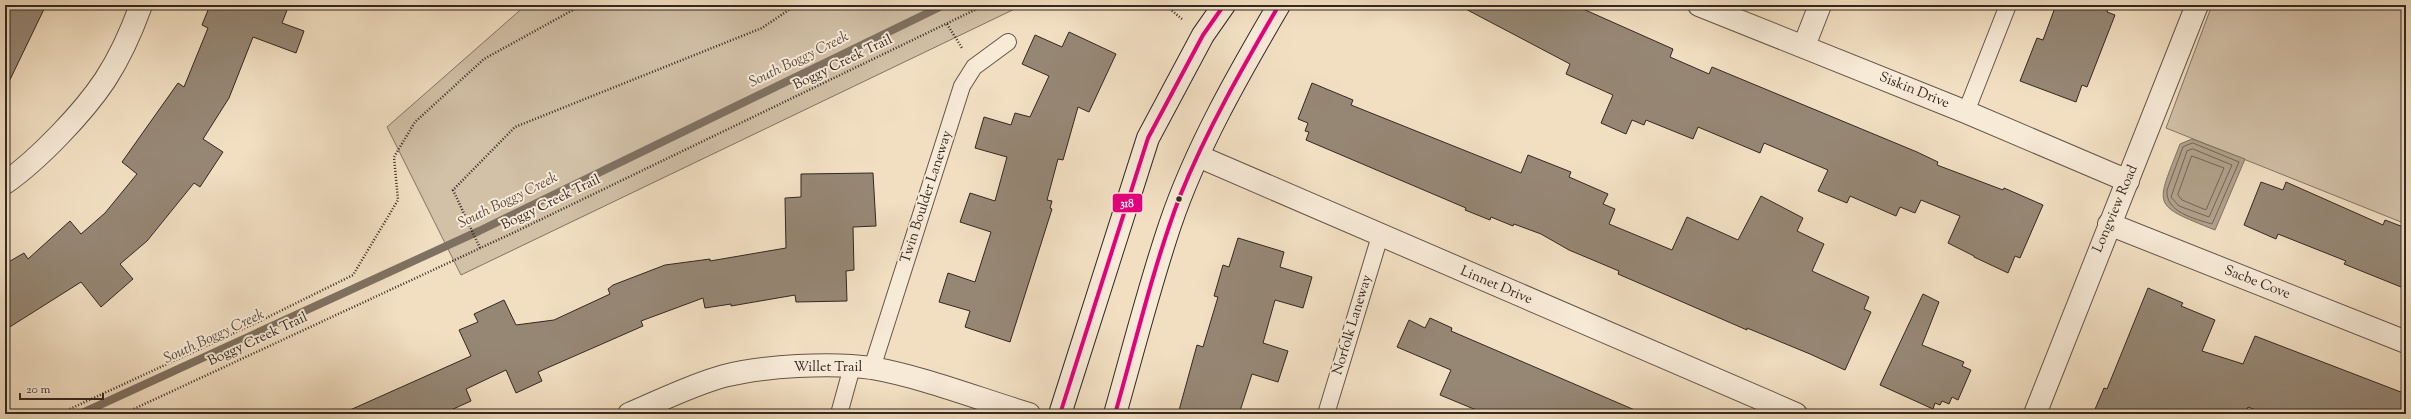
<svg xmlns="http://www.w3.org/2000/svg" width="2411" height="419" viewBox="0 0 2411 419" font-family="'Sorts Mill Goudy',serif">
  <rect width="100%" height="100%" fill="#f2dfc2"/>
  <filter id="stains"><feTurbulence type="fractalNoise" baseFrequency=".005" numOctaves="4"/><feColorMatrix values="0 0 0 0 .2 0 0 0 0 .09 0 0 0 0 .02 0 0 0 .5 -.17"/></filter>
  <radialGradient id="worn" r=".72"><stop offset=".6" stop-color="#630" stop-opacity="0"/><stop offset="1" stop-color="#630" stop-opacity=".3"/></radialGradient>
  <g fill="#d2c0a7" stroke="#827464">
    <polygon points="526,5 1023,5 461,275 387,127"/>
    <polygon points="2212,5 2406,5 2406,224 2166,128"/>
  </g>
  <path fill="#b1a18b" stroke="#7f7161" d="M2192,139L2245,159L2215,230C2150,204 2156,207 2180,144Z"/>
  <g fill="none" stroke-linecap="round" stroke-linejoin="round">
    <g stroke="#726456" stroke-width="1">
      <path d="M2193,143L2239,162L2212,224C2195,219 2165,212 2167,190L2183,147Z"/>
      <polygon points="2193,149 2232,165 2209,217 2179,206 2171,197 2187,151"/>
      <polygon points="2192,156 2224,168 2206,210 2182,200 2178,195"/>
    </g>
    <polyline stroke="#7f7161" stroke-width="8" points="80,414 479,231 944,5"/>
  </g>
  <g fill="#968775" stroke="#332821">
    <polygon points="5,5 46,5 5,90"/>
    <polygon points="210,5 289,5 282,23 304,31 296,53 253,37 229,98 203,139 223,152 200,187 194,183 147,241 120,264 133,279 101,307 81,282 5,330 5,264 24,253 28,259 70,221 81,234 105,213 137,174 122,162 178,83 184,87 208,28 202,25"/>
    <polygon points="1458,5 1574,5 1673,49 1670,57 1709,74 1712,67 1917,152 1938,162 1937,165 2003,190 2004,188 2043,205 2020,258 2015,256 2008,273 1974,257 1974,256 1948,243 1960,216 1921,200 1915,213 1900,207 1896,216 1850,196 1847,203 1818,191 1828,170 1764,143 1760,153 1698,127 1693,139 1646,120 1644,125 1632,120 1626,134 1601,123 1613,95 1566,74 1570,64"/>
    <polygon points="2056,5 2110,5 2107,12 2115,15 2087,87 2082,85 2076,102 2020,81 2037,38 2043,40"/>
    <polygon points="1069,32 1116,54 1089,112 1078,107 1063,160 1058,159 1047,200 1052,201 1050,208 1052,209 1010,342 965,327 970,311 939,302 948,273 975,282 991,232 960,222 970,193 995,201 1007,157 975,148 984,117 1011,125 1015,113 1030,117 1049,76 1022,64 1035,35 1062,47"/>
    <polygon points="1312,83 1353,100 1351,105 1521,173 1528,155 1571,172 1569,177 1608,194 1603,204 1615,209 1609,224 1672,250 1687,217 1738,240 1761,196 1803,218 1797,231 1824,244 1812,271 1869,297 1864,309 1871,312 1845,370 1810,354 1747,328 1747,330 1618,274 1619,271 1569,250 1541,234 1514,224 1513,226 1491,217 1490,220 1465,210 1466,208 1306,140 1309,132 1305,131 1308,123 1298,119"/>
    <polygon points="873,173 876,226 853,227 854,270 846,271 847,301 796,302 795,295 731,306 731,304 705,308 703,298 641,321 643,326 538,372 542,381 516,393 506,370 466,389 471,401 442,414 341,414 471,356 459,330 478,322 474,314 504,300 516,325 554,320 610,294 608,289 613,285 665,265 710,259 710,261 786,248 785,198 801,197 801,174"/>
    <polygon points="2261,182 2283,190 2286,182 2383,225 2385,220 2406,228 2406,289 2344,264 2346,261 2278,234 2276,239 2244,225"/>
    <polygon points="1238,238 1284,252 1280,267 1312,277 1303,308 1275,300 1263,343 1288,351 1278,382 1252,374 1239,414 1178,414 1197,345 1203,347 1218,297 1214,296 1223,265 1229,267"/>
    <polygon points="2148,288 2183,303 2181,306 2215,320 2202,351 2243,364 2255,336 2406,394 2406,414 2266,414 2248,407 2245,414 2093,414 2104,388 2107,389"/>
    <polygon points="1923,294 1939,302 1922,345 1964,362 1962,366 1971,370 1958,400 1952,397 1949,404 1942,401 1940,405 1935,403 1933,409 1880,385"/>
    <polygon points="1430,318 1452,328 1451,331 1644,414 1486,414 1440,395 1451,370 1397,347 1409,320 1425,328"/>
  </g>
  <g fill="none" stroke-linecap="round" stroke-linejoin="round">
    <g stroke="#635649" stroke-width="18">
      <g id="lane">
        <polyline points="1966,112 2008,5"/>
        <polyline points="872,368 962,86 974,67 1008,42"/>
        <polyline points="839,414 852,367"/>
        <polyline points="1326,414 1380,236"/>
      </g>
    </g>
    <g stroke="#635649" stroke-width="24">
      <g id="street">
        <polyline points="1699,5 1966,112 2128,181"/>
        <polyline points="1804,46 1820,5"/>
        <polyline points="1198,156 1796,414"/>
        <path d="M5,183C38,160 83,113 105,80C120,57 132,30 141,5"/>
        <polyline points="2109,224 2406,342"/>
        <path d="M629,414C660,401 691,385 724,376C764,366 831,362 872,368C923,377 979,399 1029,414"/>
        <polyline points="2035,414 2197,5"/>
      </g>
    </g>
    <g stroke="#332821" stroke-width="24">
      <g id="secondary">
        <polyline points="1060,414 1148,138 1203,35 1224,5"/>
        <path d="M1115,414C1133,351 1149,287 1170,225C1196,148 1238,75 1279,5"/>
      </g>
    </g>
    <g stroke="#332821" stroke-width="2.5" stroke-dasharray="1 2" stroke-linecap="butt">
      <polyline points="1165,5 1182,19"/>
      <polyline points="947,24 962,48"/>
      <polyline points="480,248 453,190 515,127 762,28 796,5"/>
      <polyline points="59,414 258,322 353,275 398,200 394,157 415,122 484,59 582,5"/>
      <polyline points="123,414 517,231 985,5"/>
    </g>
    <use href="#lane" stroke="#f7ead7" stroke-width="16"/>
    <use href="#street" stroke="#f7ead7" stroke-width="22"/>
    <use href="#secondary" stroke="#f7ead7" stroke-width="22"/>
    <g stroke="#f7ead7" stroke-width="7">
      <g id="bus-1">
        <polyline points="1060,414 1148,138 1203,35 1224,5"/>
        <path d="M1115,414C1136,341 1153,267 1180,196C1207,129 1243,67 1279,5"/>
      </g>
    </g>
    <use href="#bus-1" stroke="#e5007d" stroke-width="4"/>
  </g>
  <circle fill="#332821" stroke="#f7ead7" stroke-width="1.5" cx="1179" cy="199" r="3.5"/>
  <g text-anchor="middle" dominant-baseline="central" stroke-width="4" stroke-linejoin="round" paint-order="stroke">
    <g font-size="14" fill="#332821" stroke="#f7ead7">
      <text transform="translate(843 63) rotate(-26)">Boggy Creek Trail</text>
      <text transform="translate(1914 91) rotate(22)">Siskin Drive</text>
      <text transform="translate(927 197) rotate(-72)">Twin Boulder Laneway</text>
      <text transform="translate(551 203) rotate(-26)">Boggy Creek Trail</text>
      <text transform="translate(2116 209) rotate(-67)">Longview Road</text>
      <text transform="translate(2257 283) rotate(21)">Sacbe Cove</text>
      <text transform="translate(1496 286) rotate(23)">Linnet Drive</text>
      <text transform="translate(1353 325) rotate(-73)">Norfolk Laneway</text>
      <text transform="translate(258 340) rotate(-25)">Boggy Creek Trail</text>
      <text x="828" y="368">Willet Trail</text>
    </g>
    <g font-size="15" font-style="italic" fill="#594c41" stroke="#f7ead7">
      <text transform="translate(799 60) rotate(-26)">South Boggy Creek</text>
      <text transform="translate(508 201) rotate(-26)">South Boggy Creek</text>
      <text transform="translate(214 337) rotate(-25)">South Boggy Creek</text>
    </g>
  </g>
  <rect stroke="#f7ead7" stroke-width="1.5" x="1112" y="193" width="31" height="20" rx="4" fill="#e5007d"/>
  <g font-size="11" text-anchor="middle" font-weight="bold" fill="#fff">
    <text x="1127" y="207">318</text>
  </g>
  <rect width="2411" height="419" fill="none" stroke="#f2dfc2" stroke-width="20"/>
  <rect x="6" y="6" width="2399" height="407" fill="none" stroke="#332821" stroke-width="2"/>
  <rect x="10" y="10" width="2391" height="399" fill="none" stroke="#332821"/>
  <path d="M20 393v6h83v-6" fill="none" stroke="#332821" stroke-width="2"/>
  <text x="26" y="393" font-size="12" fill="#332821" stroke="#f7ead7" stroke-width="3" paint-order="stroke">20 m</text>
  <rect width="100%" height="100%" filter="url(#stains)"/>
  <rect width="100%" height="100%" fill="url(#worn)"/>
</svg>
